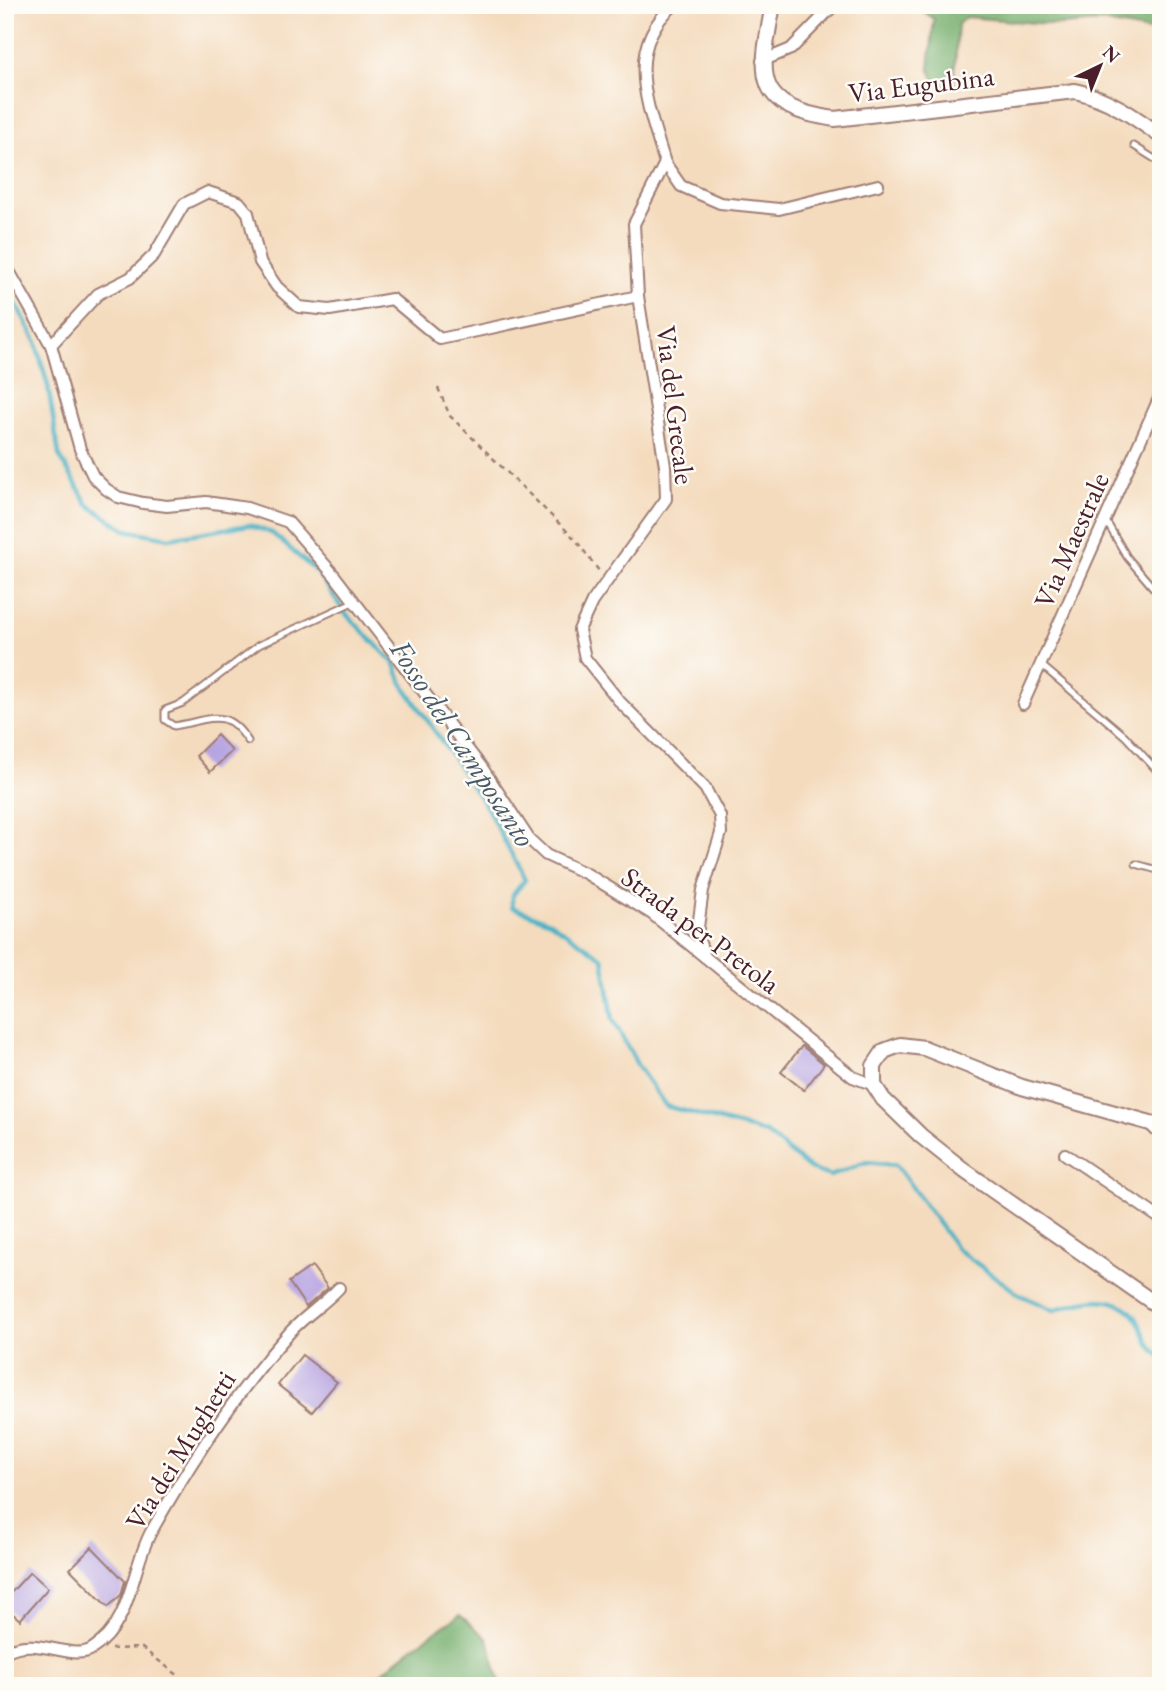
<svg xmlns="http://www.w3.org/2000/svg" width="1166" height="1691" viewBox="0 0 1166 1691" font-family="'EB Garamond',serif">
  <rect width="100%" height="100%" fill="#fdfcf7"/>
  <filter id="ink" filterUnits="userSpaceOnUse"><feTurbulence type="fractalNoise" baseFrequency=".0143" numOctaves="2"/><feDisplacementMap in="SourceGraphic" scale="14" xChannelSelector="R" yChannelSelector="G"/><feConvolveMatrix kernelMatrix="1 2 1 2 8 2 1 2 1" color-interpolation-filters="sRGB"/></filter>
  <filter id="wash" filterUnits="userSpaceOnUse"><feTurbulence type="fractalNoise" baseFrequency=".00686" numOctaves="4" result="noise"/><feDisplacementMap in="SourceGraphic" scale="28" xChannelSelector="R" yChannelSelector="G"/><feGaussianBlur stdDeviation="1.57" result="paint"/><feColorMatrix in="noise" values="0 0 0 0 0 0 0 0 0 0 0 0 0 0 0 0 0 1.4 0 .05"/><feComposite in="paint" operator="in"/></filter>
  <g filter="url(#wash)">
    <rect width="100%" height="100%" fill="#f4dbbe"/>
    <g fill="#76af6d" stroke="#60674c" stroke-width="2">
      <polygon points="915,5 1152,5 1161,14 1161,33 1101,22 1060,25 966,17 958,24 954,83 946,86 935,81 929,68 934,19"/>
      <polygon points="460,1615 488,1639 501,1686 366,1686 414,1646"/>
    </g>
    <g fill="none" stroke-linecap="round" stroke-linejoin="round">
      <path stroke="#47b1c5" stroke-width="4.5" d="M5,283L35,339L48,386L59,455L88,505L126,530L169,538L249,525L272,533L318,573L345,613L395,664L402,683L486,806L525,880L512,896V907L550,922L603,958L613,1020L639,1068L666,1106L766,1133L810,1169L830,1176L866,1162L896,1165L957,1249L1020,1295L1054,1310C1081,1301 1117,1290 1137,1319C1145,1333 1147,1347 1161,1357"/>
    </g>
    <g id="blocks">
      <g fill="#b6a3e1">
        <polygon points="217,735 232,751 210,772 196,756"/>
        <polygon points="802,1046 824,1064 804,1090 781,1072"/>
        <polygon points="312,1266 328,1288 306,1307 289,1282"/>
        <polygon points="302,1355 337,1382 312,1412 278,1385"/>
        <polygon points="92,1547 125,1581 121,1595 108,1607 70,1569"/>
        <polygon points="30,1572 48,1588 20,1620 5,1607 5,1599"/>
      </g>
    </g>
  </g>
  <g filter="url(#ink)">
    <use href="#blocks" fill-opacity="0" stroke="#9f7d74" stroke-width="2"/>
    <g fill="none" stroke-linecap="round" stroke-linejoin="round">
      <g stroke="#9f7d74" stroke-width="9">
        <g id="service">
          <polyline points="1134,146 1161,163"/>
          <polyline points="1106,521 1127,557 1161,597"/>
          <polyline points="1040,664 1125,736 1161,775"/>
          <path d="M248,741C225,706 211,720 174,726L165,720V710L183,703L259,645L353,602"/>
          <polyline points="1136,864 1161,871"/>
          <polyline points="1146,1124 1161,1139"/>
        </g>
      </g>
      <g stroke="#9f7d74" stroke-width="14">
        <g id="minor">
          <path d="M674,5C622,49 649,108 665,163L634,224L638,296L665,466L666,499L592,602L579,630L585,658L620,702L705,788L720,816L721,833L703,890L697,935L705,957"/>
          <polyline points="762,61 791,49 834,5"/>
          <polyline points="665,163 681,186 720,203 779,209 878,185"/>
          <polyline points="5,264 51,345 80,449 93,476 106,489 118,497 143,503 167,506 206,502 247,508 288,522 334,575 483,769 529,839 546,855 587,874 652,914 853,1077 874,1085"/>
          <polyline points="51,345 98,294 130,278 154,255 184,204 208,192 239,202 248,213 260,262 277,287 299,307 330,310 392,299 440,339 638,296"/>
          <polyline points="1023,704 1161,394"/>
          <polyline points="1065,1154 1161,1219"/>
          <path d="M5,1652C36,1634 71,1662 92,1649C132,1624 131,1569 151,1532C191,1461 236,1392 291,1331C306,1315 324,1304 339,1288"/>
        </g>
      </g>
      <g stroke="#9f7d74" stroke-width="18">
        <g id="tertiary">
          <path d="M773,5C760,74 751,107 835,119L1075,91C1110,99 1132,115 1161,136"/>
          <polyline points="1161,1126 1022,1087 924,1048 900,1045 884,1051 874,1066 874,1085 883,1099 921,1136 965,1171 1161,1308"/>
        </g>
      </g>
      <g stroke="#9f7d74" stroke-width="2.5" stroke-dasharray="5 5" stroke-linecap="butt">
        <polyline points="438,388 450,416 575,539 599,571"/>
        <polyline points="111,1649 142,1648 192,1686"/>
      </g>
      <use href="#service" stroke="#fff" stroke-width="5"/>
      <use href="#minor" stroke="#fff" stroke-width="10"/>
      <use href="#tertiary" stroke="#fff" stroke-width="14"/>
    </g>
  </g>
  <g text-anchor="middle" dominant-baseline="central" stroke-width="5" stroke-linejoin="round" paint-order="stroke">
    <g font-size="28" fill="#4a1f2b" stroke="#fdfcf7">
      <text transform="translate(921 84) rotate(-7)">Via Eugubina</text>
      <text transform="translate(676 405) rotate(83)">Via del Grecale</text>
      <text transform="translate(1071 540) rotate(-66)">Via Maestrale</text>
      <text transform="translate(701 930) rotate(37)">Strada per Pretola</text>
      <text transform="translate(180 1450) rotate(-58)">Via dei Mughetti</text>
    </g>
    <g font-size="30" font-style="italic" fill="#495969" stroke="#fdfcf7">
      <text transform="translate(463 743) rotate(57)">Fosso del Camposanto</text>
    </g>
  </g>
  <rect width="1166" height="1691" fill="none" stroke="#fdfcf7" stroke-width="28"/>
  <g transform="translate(1100 66) rotate(43)" stroke="#fdfcf7" stroke-width="5" paint-order="stroke">
  <path d="M0-5L12 26L0 18L-12 26Z" fill="#4a1f2b"/>
  <text y="-10" font-size="19" font-weight="bold" text-anchor="middle" fill="#4a1f2b">N</text>
  </g>
</svg>
